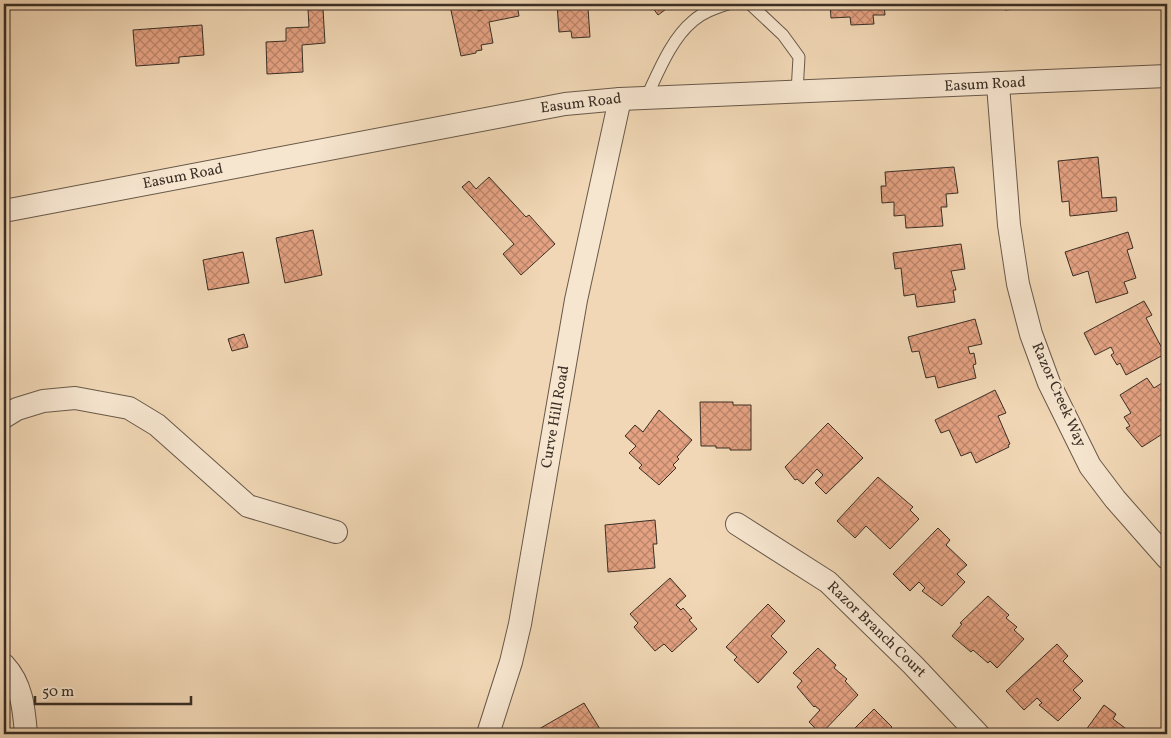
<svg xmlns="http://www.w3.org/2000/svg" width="1171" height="738" viewBox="0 0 1171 738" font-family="Vollkorn,serif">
  <defs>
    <pattern id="building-cross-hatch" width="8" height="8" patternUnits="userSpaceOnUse" patternTransform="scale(1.25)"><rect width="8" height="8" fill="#e4a282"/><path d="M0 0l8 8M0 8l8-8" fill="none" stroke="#ba846a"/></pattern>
  </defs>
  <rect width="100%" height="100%" fill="#f1d7b5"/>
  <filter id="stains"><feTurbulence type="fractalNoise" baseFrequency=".004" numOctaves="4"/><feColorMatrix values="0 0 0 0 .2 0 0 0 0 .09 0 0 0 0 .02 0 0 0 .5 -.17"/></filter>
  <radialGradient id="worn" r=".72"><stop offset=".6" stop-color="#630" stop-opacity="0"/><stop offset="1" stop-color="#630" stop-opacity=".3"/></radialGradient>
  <g fill="url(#building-cross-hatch)" stroke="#3a2f25">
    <polygon points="464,4 477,4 478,11 491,8 491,4 517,4 519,16 489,22 493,43 481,45 482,50 476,51 476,53 461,56 450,6"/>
    <polygon points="557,4 604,4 604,7 588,8 590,37 572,38 571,31 559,32"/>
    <polygon points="650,4 673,4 658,15"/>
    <polygon points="830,4 884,4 885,15 873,15 874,24 851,25 850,17 831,18"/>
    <polygon points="1005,4 1050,4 1050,6 1005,10"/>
    <polygon points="308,9 323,9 325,43 302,45 303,72 267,74 266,42 286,41 286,28 309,27"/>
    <polygon points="202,25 204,55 179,57 179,63 136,66 133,30"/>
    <polygon points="1098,157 1102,198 1116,197 1117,211 1070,216 1069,201 1062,202 1058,161"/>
    <polygon points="954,167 958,193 946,194 947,207 941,207 943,226 906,228 905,215 894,216 894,202 882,203 881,186 886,186 885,172"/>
    <polygon points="489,177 526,217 529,215 555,244 521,275 503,254 514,244 462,187 469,181 476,189"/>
    <polygon points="313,230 322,275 285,283 276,238"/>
    <polygon points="1128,232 1133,248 1127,250 1136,278 1124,282 1128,293 1096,303 1088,271 1073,276 1065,252"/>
    <polygon points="961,244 965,269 951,271 956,290 953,290 955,302 917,307 915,294 904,296 901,268 895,269 893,253"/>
    <polygon points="243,252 249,283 208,290 203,260"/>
    <polygon points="1144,301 1152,315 1146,318 1165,354 1126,375 1120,363 1117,365 1111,355 1114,353 1111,347 1095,355 1084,333"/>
    <polygon points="975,319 982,344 968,347 970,354 974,353 976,364 973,365 976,378 938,388 935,376 926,378 919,351 912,352 908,337"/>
    <polygon points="244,334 248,347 232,351 228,339"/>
    <polygon points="1147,378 1154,388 1167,380 1167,431 1142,447 1126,428 1130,426 1124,417 1131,413 1120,395"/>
    <polygon points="995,390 1006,413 998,416 1010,444 1008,445 1009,447 976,463 971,452 961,456 949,430 941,433 935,420"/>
    <polygon points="700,402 733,402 733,405 751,405 751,450 730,450 730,448 716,448 716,446 701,446"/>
    <polygon points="659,410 692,440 677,457 679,459 673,465 676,468 659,485 639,468 642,465 629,453 636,446 625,436 635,425 643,432"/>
    <polygon points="828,423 863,458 826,494 815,483 823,475 817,469 803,484 797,479 795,480 785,467"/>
    <polygon points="878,477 913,507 910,510 919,519 890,549 866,526 855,538 837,521"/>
    <polygon points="655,520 657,544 653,544 655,568 608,572 605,525"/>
    <polygon points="938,528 950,540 946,545 967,565 957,574 965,582 942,606 922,591 925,588 919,582 910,591 893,574"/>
    <polygon points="670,578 686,596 676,605 681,610 683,608 692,618 689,620 697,629 672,652 664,644 655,651 634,627 638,623 630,614"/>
    <polygon points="988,596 1009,615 1006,618 1017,627 1014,630 1024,639 997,668 990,661 988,663 973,650 971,652 952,636 962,624 960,623"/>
    <polygon points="768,604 785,621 771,636 787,652 758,683 734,660 737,657 726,647"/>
    <polygon points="1057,644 1068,656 1063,661 1083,681 1073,690 1081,698 1058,721 1039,705 1042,703 1037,698 1024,710 1006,691"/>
    <polygon points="818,648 836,665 834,668 847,679 845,681 858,695 821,734 809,722 820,710 815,706 814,707 797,687 802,681 793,673"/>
    <polygon points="584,703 603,734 542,734 539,729"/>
    <polygon points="1104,705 1116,714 1113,719 1133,734 1083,734"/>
    <polygon points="874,709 892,727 885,734 849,734"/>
  </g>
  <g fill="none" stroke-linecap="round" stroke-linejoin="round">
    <g stroke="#685949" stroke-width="13">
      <g id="lane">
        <polyline points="750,4 783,35 799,57 797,92"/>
        <path d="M646,98C658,73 671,39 693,21C703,12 716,8 728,4"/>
      </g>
    </g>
    <g stroke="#685949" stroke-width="24">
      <g id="street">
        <polyline points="998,85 1009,225 1018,284 1031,334 1049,383 1090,466 1115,499 1167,558"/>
        <polyline points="4,211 565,104 620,99 1167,76"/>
        <polyline points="4,417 17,409 43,401 75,398 129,408 157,425 248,506 336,532"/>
        <polyline points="737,524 828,582 913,665 978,734"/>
        <path d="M4,665C22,684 24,709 26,734"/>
        <polyline points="488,734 511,662 520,624 576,300 620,99"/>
      </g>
    </g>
    <use href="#lane" stroke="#f6e5cf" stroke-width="11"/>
    <use href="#street" stroke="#f6e5cf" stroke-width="22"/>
  </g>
  <g text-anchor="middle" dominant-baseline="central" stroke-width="5" stroke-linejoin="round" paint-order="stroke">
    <g font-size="15" fill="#3a2f25" stroke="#f6e5cf">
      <text transform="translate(985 85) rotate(-3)">Easum Road</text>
      <text transform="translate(581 104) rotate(-7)">Easum Road</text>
      <text transform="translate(183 177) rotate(-11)">Easum Road</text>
      <text transform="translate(1058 395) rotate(66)">Razor Creek Way</text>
      <text transform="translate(556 417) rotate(-80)">Curve Hill Road</text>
      <text transform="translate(876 630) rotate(44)">Razor Branch Court</text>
    </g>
  </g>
  <rect width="1171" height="738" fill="none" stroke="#f1d7b5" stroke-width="20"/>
  <rect x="5" y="5" width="1161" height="728" fill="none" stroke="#3a2f25" stroke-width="2.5"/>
  <rect x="10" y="10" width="1151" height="718" fill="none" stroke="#3a2f25"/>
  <path d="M35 696v8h156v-8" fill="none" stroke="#3a2f25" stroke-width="2.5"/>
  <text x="42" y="696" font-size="15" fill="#3a2f25" stroke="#f6e5cf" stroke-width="4" paint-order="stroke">50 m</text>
  <rect width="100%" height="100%" filter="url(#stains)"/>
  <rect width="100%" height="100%" fill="url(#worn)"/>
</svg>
